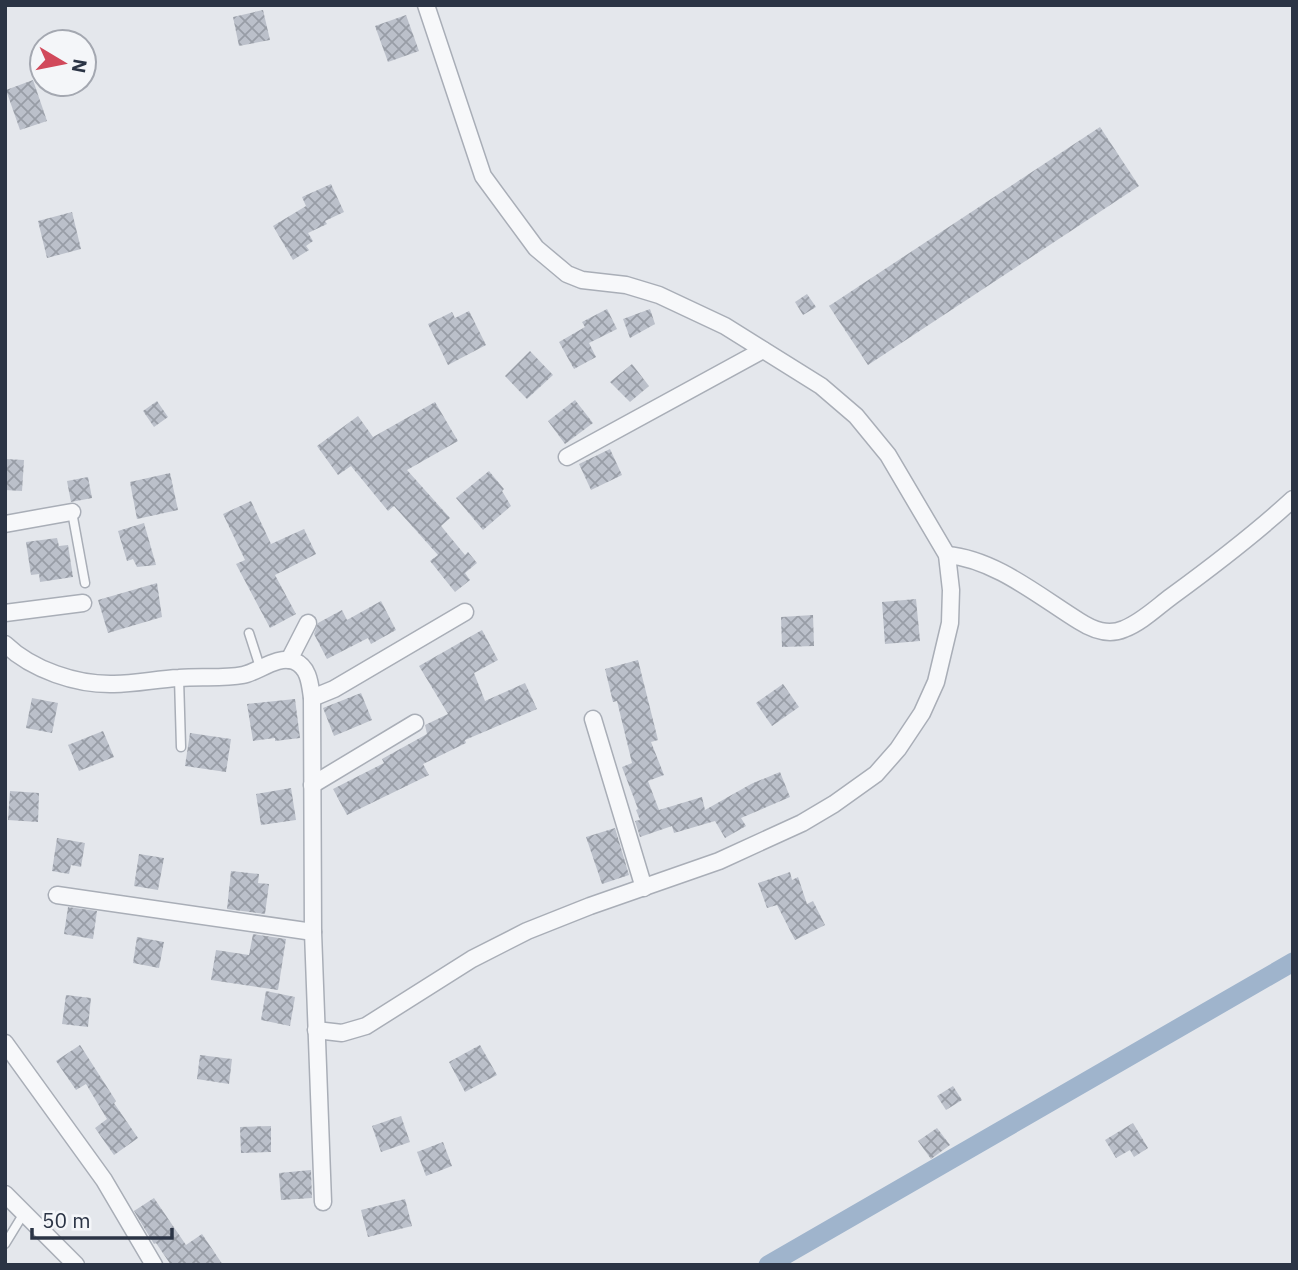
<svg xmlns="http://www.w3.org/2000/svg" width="1298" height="1270" viewBox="0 0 1298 1270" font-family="'IBM Plex Sans',sans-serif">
  <defs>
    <pattern id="building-cross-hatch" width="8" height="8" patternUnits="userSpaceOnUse" patternTransform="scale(1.75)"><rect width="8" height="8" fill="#bbc0ca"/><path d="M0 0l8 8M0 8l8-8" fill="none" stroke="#989da6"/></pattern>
  </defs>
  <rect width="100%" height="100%" fill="#e4e7ec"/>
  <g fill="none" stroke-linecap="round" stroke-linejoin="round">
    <polyline stroke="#9fb4cc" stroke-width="19" points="768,1265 1293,962"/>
  </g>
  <g fill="url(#building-cross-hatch)">
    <polygon points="263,10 270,40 239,46 233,17"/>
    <polygon points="406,15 419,51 388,62 375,26"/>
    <polygon points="33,80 47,121 20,130 6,90"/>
    <polygon points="1100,127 1139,186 868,365 829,306"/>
    <polygon points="331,184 344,212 325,221 327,224 308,233 313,241 306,246 309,250 293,260 273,226 306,206 302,197"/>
    <polygon points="72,212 81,249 47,258 38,221"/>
    <polygon points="807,294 816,307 803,315 795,302"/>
    <polygon points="607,309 617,329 589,343 596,357 574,369 559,342 585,327 582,322"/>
    <polygon points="650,309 655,324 630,338 623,319"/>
    <polygon points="469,311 486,345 448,365 428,324 452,312 455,318"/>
    <polygon points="530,351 553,375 527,399 505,376"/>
    <polygon points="632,364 649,386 630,402 610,382"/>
    <polygon points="575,400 593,423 565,444 548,421"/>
    <polygon points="157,401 168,417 154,427 143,411"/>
    <polygon points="435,402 458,441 407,470 450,518 441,526 465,555 468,552 477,563 465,573 470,580 455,592 430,561 438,555 394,506 388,511 351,466 338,475 317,446 358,416 373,437"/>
    <polygon points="610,449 622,475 591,490 579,464"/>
    <polygon points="5,459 24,460 22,491 5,490"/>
    <polygon points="489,471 504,489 502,491 511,506 483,530 456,498"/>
    <polygon points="170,473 178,510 137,519 130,482"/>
    <polygon points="88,477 92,498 71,502 67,481"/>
    <polygon points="251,501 271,544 304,529 316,554 275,575 296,614 270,628 236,564 245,560 223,514"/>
    <polygon points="144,523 156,565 137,567 133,559 127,561 118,531"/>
    <polygon points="57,538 59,546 68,545 73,577 40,582 39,574 31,575 26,542"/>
    <polygon points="157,583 162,617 108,633 98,600"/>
    <polygon points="916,599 920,641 885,644 882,602"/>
    <polygon points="381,601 396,630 371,644 368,638 327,659 314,634 318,623 342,610 347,620"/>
    <polygon points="813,615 814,646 782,647 781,617"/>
    <polygon points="482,630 498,660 474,673 485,701 525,683 537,709 465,740 466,743 423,764 429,775 347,815 333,789 384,763 382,759 427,734 425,725 448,714 419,666"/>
    <polygon points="638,660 658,740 651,742 664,775 648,781 659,810 702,797 705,810 751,784 780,772 790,797 741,818 746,826 725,838 715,821 674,833 672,826 640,837 635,821 640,820 636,810 638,809 622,767 632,763 617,701 613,702 605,669"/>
    <polygon points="783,684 799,707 772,726 756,703"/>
    <polygon points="361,693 372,720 334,736 323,708"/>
    <polygon points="32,698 58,703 52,733 26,728"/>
    <polygon points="295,699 300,738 275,741 275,738 253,741 247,704"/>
    <polygon points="103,731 114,757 79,771 68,745"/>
    <polygon points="190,733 231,739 226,772 185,766"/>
    <polygon points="291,788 296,820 261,825 256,794"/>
    <polygon points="10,791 39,793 38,822 8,820"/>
    <polygon points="615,828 629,875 602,884 586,837"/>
    <polygon points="57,838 85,843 81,867 71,865 69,874 52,871"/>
    <polygon points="139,854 164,858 158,890 134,886"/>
    <polygon points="231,871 259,874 258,883 269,884 265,914 227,909"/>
    <polygon points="790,872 792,880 798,877 807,904 813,901 825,925 795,940 777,905 767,908 758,883"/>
    <polygon points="68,907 97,911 93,939 64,934"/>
    <polygon points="253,934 286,939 278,990 211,980 216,950 249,955"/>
    <polygon points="137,937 164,942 159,968 133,963"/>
    <polygon points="266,991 295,997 290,1026 261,1020"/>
    <polygon points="66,995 91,998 88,1027 62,1024"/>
    <polygon points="80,1045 116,1101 114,1103 138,1138 114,1155 95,1128 107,1119 86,1084 76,1090 56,1061"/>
    <polygon points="480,1045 497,1075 465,1092 449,1062"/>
    <polygon points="200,1055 232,1059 229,1084 197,1079"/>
    <polygon points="953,1086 962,1100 946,1110 937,1096"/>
    <polygon points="401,1116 410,1142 381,1152 372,1126"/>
    <polygon points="1133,1123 1148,1148 1134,1157 1130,1150 1116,1158 1105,1140"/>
    <polygon points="271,1126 271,1152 241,1153 240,1127"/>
    <polygon points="937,1128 950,1145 931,1159 918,1141"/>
    <polygon points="443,1142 452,1166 426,1176 417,1152"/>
    <polygon points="311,1170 312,1198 281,1200 279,1173"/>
    <polygon points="154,1198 186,1245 202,1234 223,1265 171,1265 156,1243 154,1244 134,1211"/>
    <polygon points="405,1199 412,1226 368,1237 361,1210"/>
  </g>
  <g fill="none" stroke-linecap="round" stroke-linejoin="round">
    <g stroke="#a9aeb7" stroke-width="11">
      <g id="lane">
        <polyline points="72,512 85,583"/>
        <polyline points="249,633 260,667"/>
        <polyline points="179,678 181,747"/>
        <polyline points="5,1244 24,1213"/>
      </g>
    </g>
    <g stroke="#a9aeb7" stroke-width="19">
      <g id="street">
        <polyline points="567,457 763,350"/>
        <polyline points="5,524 72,512"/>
        <path d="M947,555C995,559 1040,597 1079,621C1093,630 1108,636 1124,629C1142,622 1157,607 1172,596C1213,566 1255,534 1293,499"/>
        <polyline points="5,613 83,603"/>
        <path d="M5,644C32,670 77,685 114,684C136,684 157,679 179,678C200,676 222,679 243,675C258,672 278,655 294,661C309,667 310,684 312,698L313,932L323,1202"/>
        <polyline points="289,660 308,623"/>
        <polyline points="312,698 334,689 465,612"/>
        <polyline points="593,719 644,888"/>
        <polyline points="312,785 415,723"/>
        <polyline points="57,895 313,932"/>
        <polyline points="316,1030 342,1033 366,1026 472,959 527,931 590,906 719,861 802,823 834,804 876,774 898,749 922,713 936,682 950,623 951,590 947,555 888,455 856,416 821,386 725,326 659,295 626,285 582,280 567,274 536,248 483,176 426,5"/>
        <polyline points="5,1043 104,1180 154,1265"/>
        <polyline points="5,1194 76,1265"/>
      </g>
    </g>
    <use href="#lane" stroke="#f7f8fa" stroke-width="8"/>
    <use href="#street" stroke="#f7f8fa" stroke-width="16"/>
  </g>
  <rect width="1298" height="1270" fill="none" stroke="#2b3445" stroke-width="14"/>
  <g transform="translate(63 63) rotate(100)"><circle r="33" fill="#f4f6f9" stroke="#a4a8b1" stroke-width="2"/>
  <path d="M0-5L12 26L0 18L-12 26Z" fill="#d1495b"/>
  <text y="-10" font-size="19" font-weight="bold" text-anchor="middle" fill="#2b3445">N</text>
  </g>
  <path d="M32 1228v10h140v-10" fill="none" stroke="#2b3445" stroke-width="3.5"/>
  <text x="42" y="1228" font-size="21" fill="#2b3445" stroke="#f4f6f9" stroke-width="5" paint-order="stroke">50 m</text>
</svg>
